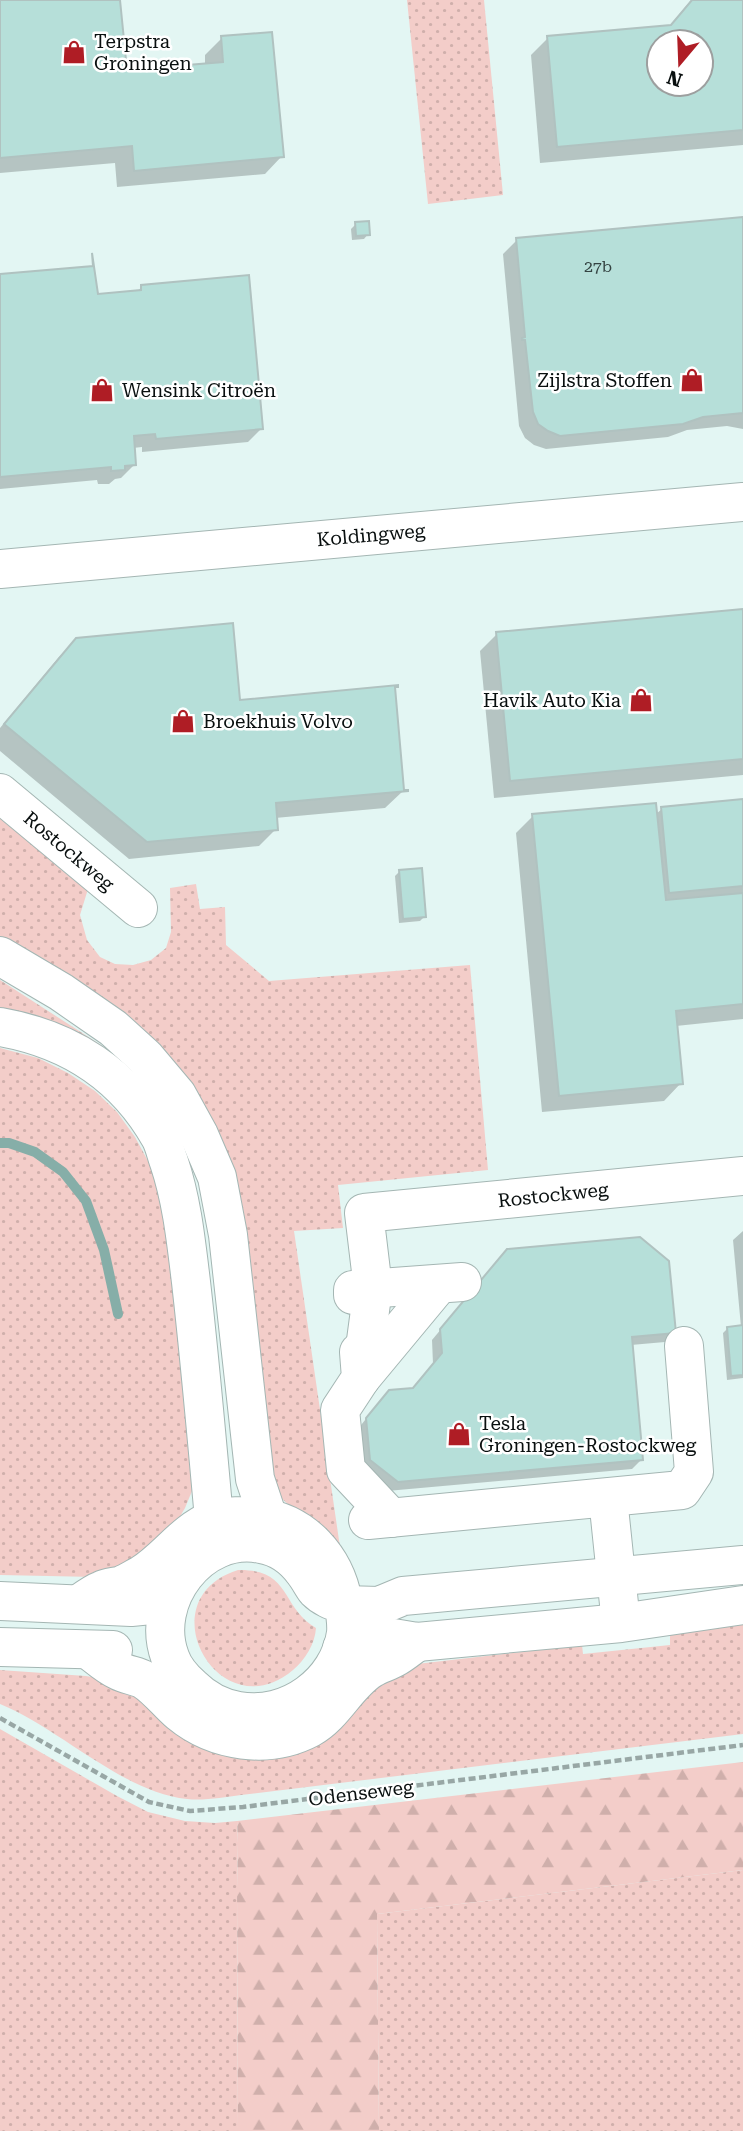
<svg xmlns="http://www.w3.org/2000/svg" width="743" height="2131" viewBox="0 0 743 2131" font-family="'Roboto Serif',serif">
  <defs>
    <pattern id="grass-dots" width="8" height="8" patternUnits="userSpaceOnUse" patternTransform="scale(1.75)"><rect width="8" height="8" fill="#f3cdc9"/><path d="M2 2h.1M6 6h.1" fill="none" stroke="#cfafab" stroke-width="1.8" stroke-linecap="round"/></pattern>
    <pattern id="forest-firs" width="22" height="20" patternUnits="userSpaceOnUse" patternTransform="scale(1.75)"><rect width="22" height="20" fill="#f3cdc9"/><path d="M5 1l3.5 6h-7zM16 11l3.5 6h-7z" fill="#cfafab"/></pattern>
  </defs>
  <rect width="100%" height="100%" fill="#e3f6f3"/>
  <g fill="url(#grass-dots)">
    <polygon points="407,0 484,0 503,195 428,204"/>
    <polygon points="0,817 88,889 80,915 87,940 100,957 115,964 133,965 151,960 166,948 171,932 170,888 196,884 200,909 225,907 226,945 269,981 470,965 488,1170 338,1185 343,1228 294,1231 341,1554 278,1495 272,1481 228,1166 0,937"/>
    <polygon points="0,980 104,1047 99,1052 0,1018"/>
    <polygon points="0,1048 38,1058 68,1073 95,1091 117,1112 135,1137 161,1185 177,1329 192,1491 185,1508 175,1525 135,1564 95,1577 0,1575"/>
    <path d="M238,1570C292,1569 280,1607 316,1628C315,1644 305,1660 293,1670C219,1732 145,1599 238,1570Z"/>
    <path d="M743,1619V1734L241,1795C224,1797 204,1801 187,1799C122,1792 61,1729 0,1704V1670L86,1676L114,1681L159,1712L379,1678L408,1665L582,1645L583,1654L670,1645V1634Z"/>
    <polygon points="0,1729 117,1796 148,1812 185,1821 215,1823 237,1821 238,1843 237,1888 238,2131 0,2131"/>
    <polygon points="743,1870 743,2131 379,2131 377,1914"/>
  </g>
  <polygon fill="url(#forest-firs)" points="743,1762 743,1870 377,1914 379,2131 238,2131 237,1888 238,1843 237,1821"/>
  <g fill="#0003" fill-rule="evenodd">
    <polygon points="0,0 119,0 125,72 205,65 205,55 222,38 282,156 265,174 117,187 115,163 0,173"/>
    <path d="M691,0H743V145L540,163L531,55L548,38L669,27ZM659,42H701V84H659Z"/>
    <polygon points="743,219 743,429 727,426 687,430 668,437 546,449 534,445 525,438 519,426 503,254 517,240"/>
    <polygon points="356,224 368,234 364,239 352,240 351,229"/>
    <polygon points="0,276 96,296 136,292 142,287 262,428 248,442 142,452 142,447 133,448 135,464 121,478 115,479 109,484 98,484 97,480 0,489"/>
    <polygon points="743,622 743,775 494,798 480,651 497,634"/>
    <polygon points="77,639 403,791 385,808 275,818 276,829 259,846 129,859 0,751 0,728 59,657"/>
    <polygon points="743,801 743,1019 676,1026 681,1083 664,1101 542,1112 516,833 533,816 656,814 662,809"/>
    <polygon points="400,871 425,916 420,921 399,923 395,876"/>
    <polygon points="743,1231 743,1378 727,1380 723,1333 728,1328 741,1327 733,1240"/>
    <polygon points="498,1261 674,1332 665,1342 631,1345 642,1459 632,1469 387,1491 361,1469 358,1429 379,1402 412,1390 433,1364 432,1340"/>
  </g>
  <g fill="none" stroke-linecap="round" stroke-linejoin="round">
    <polyline stroke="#86aea8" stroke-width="10" points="0,1143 9,1143 35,1152 63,1172 86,1201 104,1250 118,1314"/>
  </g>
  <g fill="#b6dfd9" stroke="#b0c2c0" stroke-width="2" fill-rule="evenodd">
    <polygon points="0,0 120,0 127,70 223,62 221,36 272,32 284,157 134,171 132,146 0,158"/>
    <path d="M692,0H743V130L557,147L547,36L671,25ZM659,42H701V84H659Z"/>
    <polygon points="743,217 743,413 703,417 683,424 560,436 548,431 538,424 533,412 525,340 522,340 522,338 525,337 516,238"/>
    <polygon points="369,221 370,235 356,236 355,222"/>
    <polygon points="92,253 98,294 141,290 141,285 249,275 263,429 156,439 155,434 134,436 136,465 125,466 125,470 111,471 111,467 0,477 0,274 93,266"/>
    <polygon points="743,609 743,759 510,781 496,632"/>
    <polygon points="233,623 240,700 398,685 398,687 395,687 404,790 408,790 408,791 276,803 278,830 147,842 4,724 76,638"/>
    <polygon points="743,799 743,886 669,893 661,807"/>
    <polygon points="656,803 666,900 743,893 743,1004 676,1011 683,1084 559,1096 532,814"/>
    <polygon points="422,868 426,917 403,919 399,870"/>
    <polygon points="640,1237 669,1261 676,1333 632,1337 643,1460 398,1482 370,1460 366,1418 389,1390 413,1388 442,1353 440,1329 507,1249"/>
    <polygon points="743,1325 743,1375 731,1376 727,1327"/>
  </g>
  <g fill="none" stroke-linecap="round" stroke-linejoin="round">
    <g stroke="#a4b6b3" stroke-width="40">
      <g id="minor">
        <polyline points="0,569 743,502"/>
        <polyline points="0,793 138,908"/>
        <polyline points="353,1295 353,1290 462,1282"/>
        <polyline points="359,1352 361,1378 340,1410 346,1470 391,1518"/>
        <polyline points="361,1378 373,1288 364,1213 743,1176"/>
        <polyline points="361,1378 439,1284"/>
        <polyline points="608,1498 619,1604"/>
        <polyline points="368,1520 682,1490 694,1472 684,1346"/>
        <polyline points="344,1605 379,1606 403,1596 743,1565"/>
        <polyline points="342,1648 393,1638 417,1642 621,1623 743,1605"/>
      </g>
    </g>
    <g stroke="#a4b6b3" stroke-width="40">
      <g id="major">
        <polyline points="0,1601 131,1607 151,1605 172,1594"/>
        <path d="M79,1604C86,1599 94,1593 102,1590C108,1587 116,1587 122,1585C129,1582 135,1578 141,1575C167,1559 183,1532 212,1520C226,1515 245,1516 260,1517C304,1523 335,1558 343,1601C345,1612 347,1622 346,1633C339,1683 288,1720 238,1711C221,1708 204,1699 192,1687C183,1679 174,1669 170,1657C149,1601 200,1532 261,1544C279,1547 294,1558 304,1572C309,1578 312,1585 316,1590C324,1598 333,1601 344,1605"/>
        <polyline points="0,1647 113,1650"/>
        <path d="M89,1650C98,1657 108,1666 119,1671C127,1675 137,1676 144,1680C157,1688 168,1703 180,1713C215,1742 269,1750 310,1728C335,1714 347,1684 371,1669C379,1664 388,1662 396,1657C403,1653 410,1647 417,1642"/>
      </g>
    </g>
    <g stroke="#a4b6b3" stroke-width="40">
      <g id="highway">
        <polyline points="0,956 61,992 113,1028 145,1057 177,1095 199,1135 217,1177 228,1235 255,1479 268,1518"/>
        <path d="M0,1027C69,1039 125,1075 160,1137C164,1144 166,1154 169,1162C182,1201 186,1241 191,1282C200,1361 207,1440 214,1519"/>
      </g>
    </g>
    <polyline stroke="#98a7a5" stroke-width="4.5" stroke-dasharray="7 3.5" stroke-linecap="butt" points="0,1718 149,1802 190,1811 243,1807 743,1745"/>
    <use href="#minor" stroke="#fff" stroke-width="38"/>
    <use href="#major" stroke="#fff" stroke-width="38"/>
    <use href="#highway" stroke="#fff" stroke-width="38"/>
  </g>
  <defs>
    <g id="shop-bare" transform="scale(1.89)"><path d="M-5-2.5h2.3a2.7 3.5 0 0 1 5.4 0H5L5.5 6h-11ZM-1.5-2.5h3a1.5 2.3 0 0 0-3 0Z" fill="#af1d25" stroke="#fff" stroke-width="2.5" paint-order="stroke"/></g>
  </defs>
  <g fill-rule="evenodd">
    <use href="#shop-bare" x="74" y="52"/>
    <use href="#shop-bare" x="692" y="380"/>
    <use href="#shop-bare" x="102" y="390"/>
    <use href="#shop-bare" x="641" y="700"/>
    <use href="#shop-bare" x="183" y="721"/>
    <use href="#shop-bare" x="459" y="1434"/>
  </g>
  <g text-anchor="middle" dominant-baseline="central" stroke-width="5" stroke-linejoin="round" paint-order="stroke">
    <g font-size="16" fill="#344342">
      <text x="598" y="266">27b</text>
    </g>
    <g font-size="19" fill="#090f0f" stroke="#fff" text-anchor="start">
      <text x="94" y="41">Terpstra<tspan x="94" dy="22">Groningen</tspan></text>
      <text x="672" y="380" text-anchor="end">Zijlstra Stoffen</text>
      <text x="122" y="390">Wensink Citroën</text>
      <text x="621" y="700" text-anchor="end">Havik Auto Kia</text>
      <text x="203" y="721">Broekhuis Volvo</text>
      <text x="479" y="1423">Tesla<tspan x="479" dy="22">Groningen-Rostockweg</tspan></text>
    </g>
    <g font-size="19" fill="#090f0f" stroke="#fff">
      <text transform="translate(371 535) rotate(-5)">Koldingweg</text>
      <text transform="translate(69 851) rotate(40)">Rostockweg</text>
      <text transform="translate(553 1195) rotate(-6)">Rostockweg</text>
      <text transform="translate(361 1793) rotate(-7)">Odenseweg</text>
    </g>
  </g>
  <g transform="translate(680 63) rotate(199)"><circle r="33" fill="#ffffff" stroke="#9d9f9f" stroke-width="2"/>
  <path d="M0-5L12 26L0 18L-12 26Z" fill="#af1d25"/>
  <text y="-10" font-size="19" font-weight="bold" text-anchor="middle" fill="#090f0f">N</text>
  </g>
</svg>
